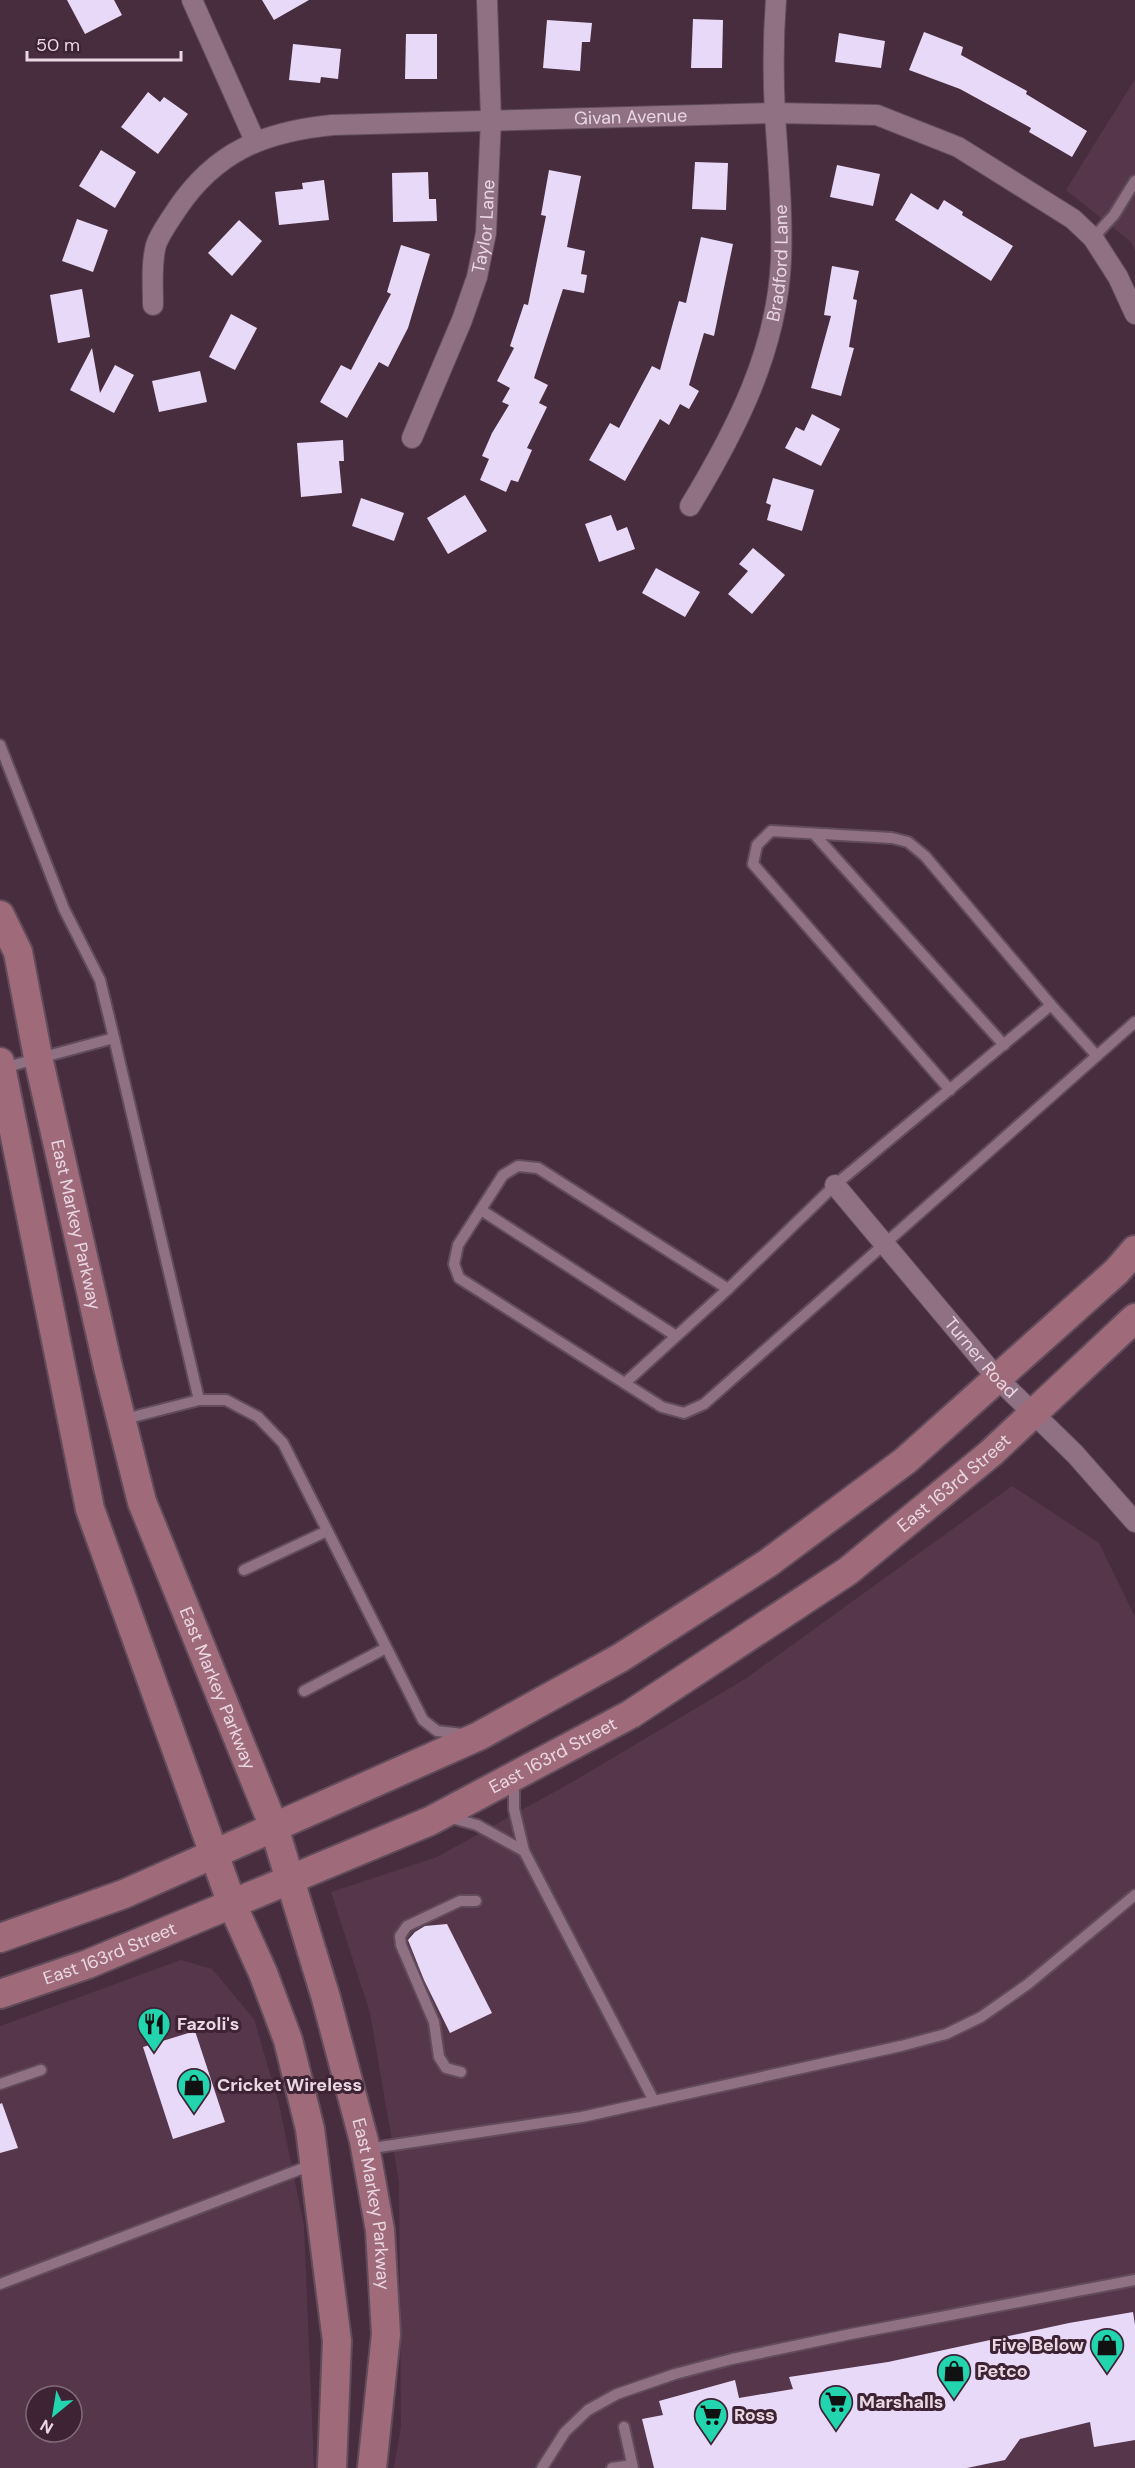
<svg xmlns="http://www.w3.org/2000/svg" width="1135" height="2468" viewBox="0 0 1135 2468" font-family="'DM Sans',sans-serif">
  <rect width="100%" height="100%" fill="#472d3e"/>
  <g fill="#56364b" fill-rule="evenodd">
    <polygon points="1135,79 1135,251 1131,242 1066,190"/>
    <polygon points="1012,1486 1099,1543 1135,1617 1135,2468 394,2468 401,2427 399,2182 370,2013 331,1892 437,1857 574,1781 745,1679"/>
    <path d="M181,1960L212,1969L254,2019L279,2104L304,2226L314,2468H0V2026ZM36,2396H72V2432H36Z"/>
  </g>
  <g fill="#e9d9f9">
    <polygon points="67,0 114,0 122,15 85,34"/>
    <polygon points="262,0 309,0 274,20"/>
    <polygon points="693,19 723,20 722,68 691,68"/>
    <polygon points="547,20 592,23 590,42 582,42 580,71 543,68"/>
    <polygon points="924,32 963,47 961,55 1027,91 1026,94 1087,131 1072,157 1029,132 1031,128 960,89 909,70"/>
    <polygon points="839,33 885,41 881,68 835,62"/>
    <polygon points="406,34 437,34 437,79 405,79"/>
    <polygon points="293,44 341,49 338,79 321,77 320,83 289,80"/>
    <polygon points="148,92 160,102 164,97 188,114 158,154 121,127"/>
    <polygon points="101,150 136,172 115,208 79,186"/>
    <polygon points="695,162 728,163 726,210 692,209"/>
    <polygon points="837,165 880,174 873,206 830,197"/>
    <polygon points="549,170 581,176 567,247 585,251 581,274 587,275 584,293 563,289 534,378 548,385 539,403 547,407 527,448 532,450 518,482 511,480 506,492 480,480 489,459 482,456 492,433 509,405 502,402 510,388 497,381 514,348 510,346 524,304 528,305 546,216 541,215"/>
    <polygon points="428,172 429,199 436,199 437,221 393,222 392,173"/>
    <polygon points="324,180 329,220 279,225 275,192 303,189 302,183"/>
    <polygon points="911,193 938,210 944,200 963,212 962,215 1013,246 991,281 895,220"/>
    <polygon points="77,219 108,230 93,272 62,261"/>
    <polygon points="239,220 262,241 232,276 208,253"/>
    <polygon points="701,237 733,244 714,336 704,333 689,385 699,391 689,409 680,404 669,425 660,419 625,481 589,460 610,423 619,428 652,366 660,370 679,301 686,303"/>
    <polygon points="401,245 430,254 408,328 388,367 379,362 347,418 320,402 341,365 351,370 391,294 387,292"/>
    <polygon points="832,266 859,271 853,299 857,300 849,347 854,348 841,396 811,388 831,316 824,315"/>
    <polygon points="82,289 90,337 58,343 50,295"/>
    <polygon points="231,314 257,328 235,370 209,357"/>
    <polygon points="92,348 100,393 115,365 134,375 114,413 70,390"/>
    <polygon points="200,371 207,402 159,412 152,381"/>
    <polygon points="812,414 840,429 821,466 785,448 796,427 804,431"/>
    <polygon points="343,440 344,461 339,461 342,493 301,497 297,443"/>
    <polygon points="773,478 814,490 802,531 767,520 771,505 766,503"/>
    <polygon points="465,495 487,531 448,554 427,518"/>
    <polygon points="361,498 404,513 394,541 352,526"/>
    <polygon points="611,515 617,531 627,527 635,549 599,562 585,524"/>
    <polygon points="753,548 785,575 752,614 728,594 748,571 739,564"/>
    <polygon points="656,568 700,592 685,617 642,593"/>
    <polygon points="447,1924 492,2013 450,2033 424,1980 408,1940 415,1932 425,1926"/>
    <polygon points="195,2031 225,2122 173,2139 143,2047"/>
    <polygon points="2,2103 18,2148 0,2153 0,2104"/>
    <polygon points="1133,2312 1135,2325 1135,2440 1094,2447 1090,2422 1020,2439 1005,2460 967,2468 654,2468 642,2419 663,2415 659,2401 735,2380 739,2398 793,2389 789,2377 888,2362 1069,2323"/>
  </g>
  <g fill="none" stroke-linecap="round" stroke-linejoin="round">
    <g stroke="#624c5a" stroke-width="14">
      <g id="lane">
        <polyline points="1093,238 1114,215 1135,181"/>
        <polyline points="0,745 64,909 100,980 114,1038"/>
        <polyline points="814,834 1004,1045"/>
        <polyline points="1097,1056 1051,1005 835,1185 728,1289 538,1168 518,1166 503,1175 458,1245 454,1264 459,1278 662,1407 684,1413 704,1404 1135,1022"/>
        <polyline points="3,1068 114,1038 199,1400"/>
        <polyline points="950,1090 753,864 757,845 771,831 892,838 908,842 925,856 1051,1005"/>
        <polyline points="481,1210 676,1336"/>
        <polyline points="625,1383 728,1289"/>
        <polyline points="121,1420 199,1400 226,1400 258,1417 283,1443 423,1720 437,1731 462,1734"/>
        <polyline points="244,1570 327,1531"/>
        <polyline points="304,1691 386,1648"/>
        <polyline points="448,1817 477,1825 524,1851"/>
        <polyline points="461,2072 446,2068 439,2057 434,2022 401,1945 400,1936 407,1926 460,1901 476,1901"/>
        <polyline points="0,2084 41,2070"/>
        <polyline points="654,2101 901,2046 946,2034 981,2017 1028,1984 1135,1895"/>
        <polyline points="366,2149 582,2117 654,2101 524,1851 514,1809 514,1779"/>
        <polyline points="0,2284 314,2164"/>
        <polyline points="624,2427 633,2468"/>
        <polyline points="542,2468 565,2432 588,2410 617,2394 675,2374 732,2359 851,2334 1135,2280"/>
        <polyline points="612,2468 632,2465"/>
      </g>
    </g>
    <g stroke="#624c5a" stroke-width="22">
      <g id="street">
        <polyline points="192,0 255,141"/>
        <path id="s1" d="M153,305C153,286 151,264 156,245C160,233 170,220 177,209C216,151 264,132 332,125L775,113L877,115L958,147L1073,219L1093,238L1118,277L1135,314"/>
        <path id="s2" d="M412,438L462,320L477,277L486,233L491,119L487,0"/>
        <path id="s3" d="M690,506C736,430 777,351 781,260C783,212 778,163 775,114C773,76 773,38 776,0"/>
        <path id="s4" d="M835,1185L997,1378L1075,1454L1135,1522"/>
      </g>
    </g>
    <g stroke="#624c5a" stroke-width="32">
      <g id="secondary">
        <path id="s5" d="M0,915L18,952L38,1057L108,1367L142,1502L274,1827L326,1998L364,2141L380,2230L386,2334L372,2468"/>
        <polyline points="0,1062 90,1509 232,1904 263,1973 288,2040 310,2129 337,2341 332,2468"/>
        <polyline points="0,1938 124,1894 479,1736 620,1658 768,1563 905,1461 1117,1271 1135,1250"/>
        <path id="s6" d="M0,1994L88,1964L430,1821L631,1714L848,1571L991,1453L1135,1318"/>
      </g>
    </g>
    <use href="#lane" stroke="#907184" stroke-width="10"/>
    <use href="#street" stroke="#907184" stroke-width="20"/>
    <use href="#secondary" stroke="#9f6b7b" stroke-width="28"/>
  </g>
  <defs>
    <g id="restaurant-pin" transform="scale(1.725)"><path d="M0 17L-7.5 6A9.5 9.5 0 1 1 7.5 6Z" fill="#22d5af" stroke="#3d2333"/><path d="M-5-6h1v4h1v-4h1v4h1v-4h1v5L-1.5 .5V6h-2V.5L-5-1ZM5-6V6H3V1.5H1.5Q1.5-4 5-6Z" fill="#111"/></g>
    <g id="shop-pin" transform="scale(1.725)"><path d="M0 17L-7.5 6A9.5 9.5 0 1 1 7.5 6Z" fill="#22d5af" stroke="#3d2333"/><path d="M-5-2.5h2.3a2.7 3.5 0 0 1 5.4 0H5L5.5 6h-11ZM-1.5-2.5h3a1.5 2.3 0 0 0-3 0Z" fill="#111"/></g>
    <g id="supermarket-pin" transform="scale(1.725)"><path d="M0 17L-7.5 6A9.5 9.5 0 1 1 7.5 6Z" fill="#22d5af" stroke="#3d2333"/><path d="M-6-5.5h2.5l.6 2H6L4.5 2H-2.5L-4.4-4H-6ZM-1.5 3.2a1.3 1.3 0 1 0 .1 0ZM3 3.2a1.3 1.3 0 1 0 .1 0Z" fill="#111"/></g>
  </defs>
  <g fill-rule="evenodd">
    <use href="#restaurant-pin" x="154" y="2024"/>
    <use href="#shop-pin" x="194" y="2085"/>
    <use href="#shop-pin" x="1107" y="2345"/>
    <use href="#shop-pin" x="954" y="2371"/>
    <use href="#supermarket-pin" x="836" y="2402"/>
    <use href="#supermarket-pin" x="711" y="2415"/>
  </g>
  <g text-anchor="middle" dominant-baseline="central" stroke-width="6" stroke-linejoin="round" paint-order="stroke">
    <g font-size="18" fill="#e9d8e2" stroke="#3d2333">
      <text stroke="none"><textPath href="#s1" startOffset="584">Givan Avenue</textPath></text>
      <text stroke="none"><textPath href="#s2" startOffset="225">Taylor Lane</textPath></text>
      <text stroke="none"><textPath href="#s3" startOffset="262">Bradford Lane</textPath></text>
      <text stroke="none"><textPath href="#s5" startOffset="320">East Markey Parkway</textPath></text>
      <text stroke="none"><textPath href="#s4" startOffset="226">Turner Road</textPath></text>
      <text stroke="none"><textPath href="#s6" startOffset="1089">East 163rd Street</textPath></text>
      <text stroke="none"><textPath href="#s5" startOffset="806">East Markey Parkway</textPath></text>
      <text stroke="none"><textPath href="#s6" startOffset="603">East 163rd Street</textPath></text>
      <text stroke="none"><textPath href="#s6" startOffset="117">East 163rd Street</textPath></text>
      <text stroke="none"><textPath href="#s5" startOffset="1346">East Markey Parkway</textPath></text>
    </g>
    <g font-size="18" font-weight="bold" fill="#e9d8e2" stroke="#3d2333" text-anchor="start">
      <text x="177" y="2024">Fazoli's</text>
      <text x="217" y="2085">Cricket Wireless</text>
      <text x="1084" y="2345" text-anchor="end">Five Below</text>
      <text x="977" y="2371">Petco</text>
      <text x="859" y="2402">Marshalls</text>
      <text x="734" y="2415">Ross</text>
    </g>
  </g>
  <g transform="translate(54 2414) rotate(210)"><circle r="28" fill="#3d2333" stroke="#826b79" stroke-width="1.5"/>
  <path d="M0-4.5L10 22L0 15L-10 22Z" fill="#22d5af"/>
  <text y="-9" font-size="16" font-weight="bold" text-anchor="middle" fill="#e9d8e2">N</text>
  </g>
  <path d="M27 51v9h154v-9" fill="none" stroke="#e9d8e2" stroke-width="3"/>
  <text x="36" y="51" font-size="18" fill="#e9d8e2" stroke="#3d2333" stroke-width="4.5" paint-order="stroke">50 m</text>
</svg>
